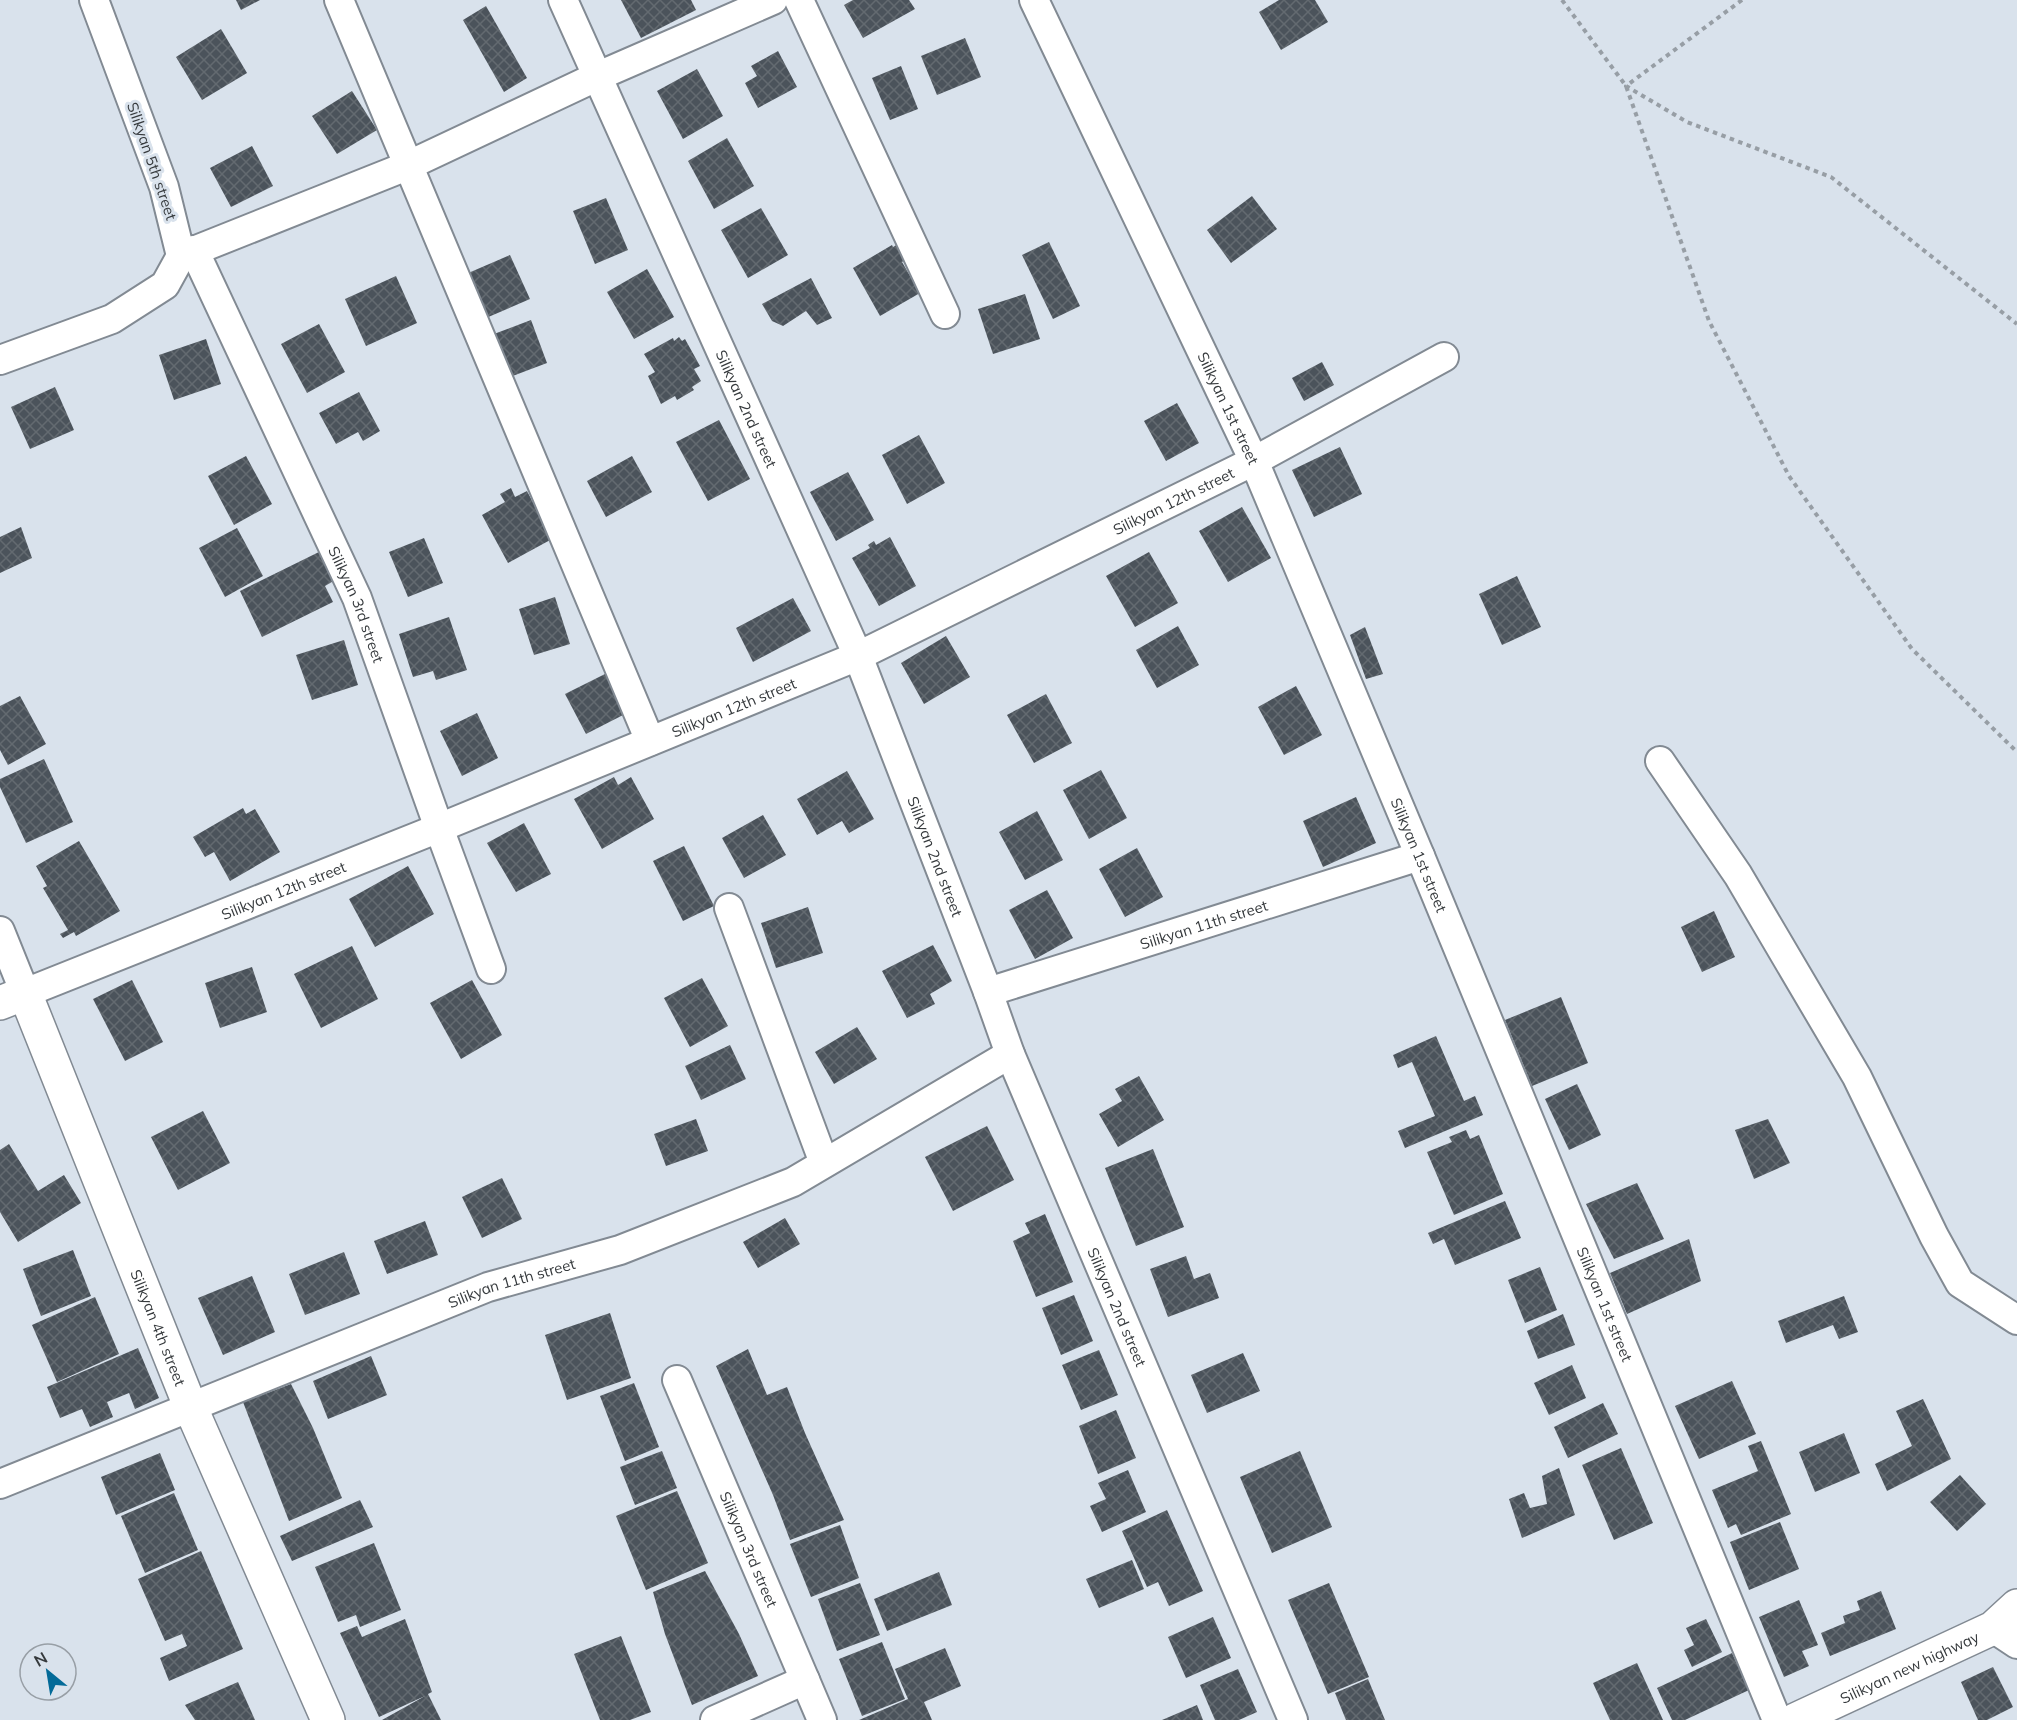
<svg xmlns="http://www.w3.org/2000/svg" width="2017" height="1720" viewBox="0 0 2017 1720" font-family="Mulish,sans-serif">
  <defs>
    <pattern id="building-cross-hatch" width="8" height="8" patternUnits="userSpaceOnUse" patternTransform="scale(1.5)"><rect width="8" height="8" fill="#4b535b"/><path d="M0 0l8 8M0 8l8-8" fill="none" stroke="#636a70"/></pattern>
  </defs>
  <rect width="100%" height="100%" fill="#d9e2ec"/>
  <g fill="url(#building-cross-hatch)">
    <polygon points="236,0 260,0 241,10"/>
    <polygon points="621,0 691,0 696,10 641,38"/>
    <polygon points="853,0 909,0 915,9 863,38 844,5"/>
    <polygon points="1279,0 1315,0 1328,22 1281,50 1259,12"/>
    <polygon points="486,6 527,78 504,92 463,20"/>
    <polygon points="221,29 247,73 202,100 176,57"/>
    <polygon points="965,38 981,77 937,95 921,56"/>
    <polygon points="778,51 797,87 758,108 745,83 757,76 751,66"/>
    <polygon points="901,66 918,109 890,120 872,78"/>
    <polygon points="697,69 723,116 683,139 657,91"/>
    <polygon points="352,91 377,130 337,154 312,116"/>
    <polygon points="727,138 754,186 714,209 688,161"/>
    <polygon points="252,146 273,186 231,207 210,168"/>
    <polygon points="1252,196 1277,229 1231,263 1207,230"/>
    <polygon points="606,198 628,250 595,264 573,211"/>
    <polygon points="761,208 788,255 748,278 721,230"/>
    <polygon points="1049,242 1080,306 1053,319 1022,255"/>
    <polygon points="898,244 907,259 902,262 920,293 880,316 853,268 892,245 893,247"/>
    <polygon points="510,255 530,299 486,318 466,274"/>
    <polygon points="647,269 674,317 634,339 607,292"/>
    <polygon points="396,276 417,323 366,346 345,299"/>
    <polygon points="811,278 832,318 817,325 806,311 783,326 772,321 762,304"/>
    <polygon points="1025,294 1040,339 993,354 978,309"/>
    <polygon points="531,320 547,363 510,377 494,334"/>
    <polygon points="319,324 345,372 307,393 281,344"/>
    <polygon points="679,337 682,341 685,339 700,366 694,369 701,381 692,387 694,390 677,400 675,396 661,404 648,376 655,372 644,354 673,338 674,341"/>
    <polygon points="206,339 221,384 174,400 159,355"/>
    <polygon points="1322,362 1334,385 1304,401 1292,378"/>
    <polygon points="55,387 74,430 30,449 11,407"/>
    <polygon points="359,392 380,431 363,441 358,432 336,444 319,413"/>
    <polygon points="1177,403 1199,443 1166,461 1144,421"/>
    <polygon points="719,420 750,479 708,501 676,442"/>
    <polygon points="919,435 945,483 907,504 882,455"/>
    <polygon points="1340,447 1362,494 1314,517 1292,470"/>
    <polygon points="246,456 272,504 234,525 208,476"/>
    <polygon points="632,456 652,492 606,517 587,481"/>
    <polygon points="848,472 874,520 836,541 810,492"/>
    <polygon points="511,488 515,497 527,491 552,539 508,563 482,515 505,502 500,494"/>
    <polygon points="1242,507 1271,558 1228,582 1199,531"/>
    <polygon points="21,527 32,558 0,573 0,537"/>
    <polygon points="237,528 263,576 225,597 199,548"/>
    <polygon points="890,537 916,586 879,606 852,558 870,548 868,545 874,541 876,545"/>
    <polygon points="424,538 443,583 408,597 389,552"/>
    <polygon points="323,550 337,579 325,586 333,602 262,637 240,591"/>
    <polygon points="1149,552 1178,603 1135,627 1106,576"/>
    <polygon points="1517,576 1541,627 1502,645 1479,594"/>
    <polygon points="555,597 570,644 534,655 519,609"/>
    <polygon points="793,598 811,631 753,662 736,628"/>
    <polygon points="449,617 467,670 436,680 433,671 413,677 399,634"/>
    <polygon points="1178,626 1199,665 1157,688 1136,650"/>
    <polygon points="1365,627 1383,674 1366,679 1350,635"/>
    <polygon points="946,636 970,677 924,704 901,663"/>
    <polygon points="344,640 358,685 312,700 296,655"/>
    <polygon points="607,673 627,713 586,734 565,694"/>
    <polygon points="1296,686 1322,735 1284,755 1258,707"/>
    <polygon points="1046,694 1072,743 1034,763 1007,715"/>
    <polygon points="20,696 46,744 8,765 0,750 0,706"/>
    <polygon points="477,713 498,758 462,776 440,731"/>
    <polygon points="44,759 73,822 26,843 0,787 0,779"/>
    <polygon points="1101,770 1127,818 1089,839 1063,790"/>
    <polygon points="847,771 874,819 849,833 842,821 817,835 797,799"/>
    <polygon points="614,777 618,785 631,777 654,819 602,849 574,799"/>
    <polygon points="1356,797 1376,843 1323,867 1303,821"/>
    <polygon points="243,808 246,814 255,809 280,852 230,881 214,852 205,857 193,837"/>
    <polygon points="1037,811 1063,860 1025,880 999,832"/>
    <polygon points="763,815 786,855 744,878 722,838"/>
    <polygon points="524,823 551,874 516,892 487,843"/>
    <polygon points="79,841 120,911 76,936 74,932 63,938 60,934 68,930 43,888 47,886 36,866"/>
    <polygon points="684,846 714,906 683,921 653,861"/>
    <polygon points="1137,848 1163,897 1125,917 1099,869"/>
    <polygon points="408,866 434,914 375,947 349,899"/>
    <polygon points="1047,890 1073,938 1035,959 1009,910"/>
    <polygon points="808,907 823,953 776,968 761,923"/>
    <polygon points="1714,911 1735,957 1702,972 1681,927"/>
    <polygon points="933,945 952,981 930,994 935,1004 907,1018 882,971"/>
    <polygon points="352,946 378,999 321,1028 294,974"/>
    <polygon points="252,967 267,1012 220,1028 205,983"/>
    <polygon points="702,978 728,1026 690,1047 664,998"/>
    <polygon points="132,980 163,1042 125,1061 93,999"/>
    <polygon points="472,980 502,1035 461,1059 430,1003"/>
    <polygon points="1561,997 1588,1063 1532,1086 1505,1020"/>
    <polygon points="857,1027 877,1059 834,1084 815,1052"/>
    <polygon points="1436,1036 1464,1101 1475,1096 1483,1115 1405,1148 1398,1131 1435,1116 1412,1062 1398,1068 1393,1055"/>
    <polygon points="730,1045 746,1079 701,1100 685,1066"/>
    <polygon points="1139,1076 1164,1120 1118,1147 1099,1114 1122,1101 1115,1089"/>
    <polygon points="1577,1084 1601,1135 1569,1150 1545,1099"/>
    <polygon points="203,1111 230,1163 178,1190 151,1137"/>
    <polygon points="696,1119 708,1151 666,1166 654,1134"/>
    <polygon points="1768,1119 1790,1163 1754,1179 1735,1130"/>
    <polygon points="987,1126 1014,1180 953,1211 925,1157"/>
    <polygon points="1466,1130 1470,1139 1479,1135 1503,1194 1454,1215 1427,1152 1452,1142 1449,1137"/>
    <polygon points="9,1144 38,1191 64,1175 81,1203 18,1242 0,1212 0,1150"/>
    <polygon points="1153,1149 1184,1227 1136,1246 1105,1168"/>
    <polygon points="502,1178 522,1219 482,1238 462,1197"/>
    <polygon points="1637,1183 1664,1239 1614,1259 1586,1204"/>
    <polygon points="1505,1201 1521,1238 1455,1265 1444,1239 1433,1244 1428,1233"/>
    <polygon points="1045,1214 1073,1282 1036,1297 1013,1241 1030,1233 1025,1223"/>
    <polygon points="785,1218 800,1244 758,1268 743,1242"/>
    <polygon points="425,1221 438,1255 387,1274 374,1241"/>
    <polygon points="1689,1239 1701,1281 1627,1314 1610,1273"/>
    <polygon points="73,1250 91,1296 41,1316 23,1269"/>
    <polygon points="344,1252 360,1294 305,1315 289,1274"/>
    <polygon points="1186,1256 1194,1279 1210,1273 1219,1298 1168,1317 1150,1269"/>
    <polygon points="1540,1267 1557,1310 1525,1323 1508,1280"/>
    <polygon points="252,1276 275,1332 223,1355 198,1298"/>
    <polygon points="1074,1295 1093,1341 1061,1355 1042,1308"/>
    <polygon points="1844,1296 1858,1332 1839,1339 1833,1325 1786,1343 1778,1321"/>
    <polygon points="95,1297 119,1354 57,1382 32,1325"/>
    <polygon points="610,1313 631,1378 567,1400 545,1335"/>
    <polygon points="1563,1314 1575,1345 1538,1359 1527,1331"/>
    <polygon points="138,1348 159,1398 135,1409 129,1393 107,1402 113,1417 90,1427 82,1409 60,1418 47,1387"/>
    <polygon points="748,1349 767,1395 787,1387 805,1433 844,1520 790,1540 773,1495 716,1366"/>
    <polygon points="1099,1350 1118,1395 1081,1410 1062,1365"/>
    <polygon points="1243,1353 1260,1391 1207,1413 1191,1375"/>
    <polygon points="371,1356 387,1395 328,1419 313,1381"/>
    <polygon points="1572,1365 1586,1398 1549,1415 1534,1383"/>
    <polygon points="1732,1381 1756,1434 1699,1459 1675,1406"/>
    <polygon points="634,1383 659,1447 625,1461 600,1396"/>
    <polygon points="291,1384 313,1428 342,1498 289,1521 243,1402"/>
    <polygon points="1923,1399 1951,1459 1887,1491 1875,1464 1912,1446 1896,1411"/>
    <polygon points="1603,1403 1618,1434 1568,1458 1554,1427"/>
    <polygon points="1116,1410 1136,1458 1098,1474 1079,1426"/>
    <polygon points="1844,1433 1860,1473 1815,1492 1799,1452"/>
    <polygon points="1761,1441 1791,1514 1741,1535 1736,1524 1728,1528 1712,1490 1758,1471 1748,1446"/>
    <polygon points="1621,1448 1653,1523 1614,1540 1582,1465"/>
    <polygon points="662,1451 677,1488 635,1505 620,1467"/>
    <polygon points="1300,1451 1332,1527 1272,1553 1240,1477"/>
    <polygon points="160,1453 175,1490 116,1515 101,1477"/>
    <polygon points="1559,1468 1575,1515 1522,1538 1509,1499 1524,1493 1530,1508 1547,1504 1542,1476"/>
    <polygon points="1128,1470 1146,1512 1102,1532 1090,1506 1106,1499 1098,1483"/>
    <polygon points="1960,1475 1986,1504 1957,1531 1930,1502"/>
    <polygon points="677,1491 708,1563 646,1590 616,1516"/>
    <polygon points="174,1493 198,1550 145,1573 121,1516"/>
    <polygon points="360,1500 373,1527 292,1561 280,1536"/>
    <polygon points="1167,1510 1203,1591 1169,1606 1158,1582 1147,1587 1122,1531"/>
    <polygon points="1780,1522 1799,1569 1749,1590 1730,1542"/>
    <polygon points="840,1525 859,1578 811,1597 790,1544"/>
    <polygon points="374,1543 401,1610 360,1627 356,1615 338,1622 315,1567"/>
    <polygon points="201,1551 243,1649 169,1681 160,1658 187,1646 182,1634 165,1641 138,1579"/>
    <polygon points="1132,1560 1144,1589 1099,1608 1086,1579"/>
    <polygon points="705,1571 739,1634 758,1676 692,1705 665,1634 653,1592"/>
    <polygon points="939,1572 952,1605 887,1631 874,1599"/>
    <polygon points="860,1583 880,1635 837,1651 818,1599"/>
    <polygon points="1329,1583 1369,1677 1328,1694 1288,1600"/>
    <polygon points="1881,1591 1896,1629 1830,1656 1821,1633 1845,1623 1843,1616 1860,1610 1857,1601"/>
    <polygon points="1799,1600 1818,1645 1802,1651 1809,1666 1784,1677 1759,1617"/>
    <polygon points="1213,1617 1231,1658 1186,1678 1168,1637"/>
    <polygon points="405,1619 432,1692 428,1694 441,1720 382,1720 425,1696 379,1717 340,1633 357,1626 362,1637"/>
    <polygon points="1706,1619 1722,1652 1692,1667 1684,1650 1694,1645 1686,1628"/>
    <polygon points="621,1636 651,1712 630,1720 600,1720 574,1654"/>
    <polygon points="882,1642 905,1699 862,1716 839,1659"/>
    <polygon points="945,1648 961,1686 924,1702 932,1720 859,1720 908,1699 895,1669"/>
    <polygon points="1732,1653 1749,1690 1685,1720 1672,1720 1657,1688"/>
    <polygon points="1637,1663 1663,1720 1610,1720 1593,1683"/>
    <polygon points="1993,1667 2013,1707 1987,1720 1978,1720 1961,1682"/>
    <polygon points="1238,1669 1257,1712 1239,1720 1215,1720 1200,1685"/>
    <polygon points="1368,1679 1385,1720 1346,1720 1335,1693"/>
    <polygon points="238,1682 255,1720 195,1720 185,1705"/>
    <polygon points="1197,1705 1203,1720 1162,1720"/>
  </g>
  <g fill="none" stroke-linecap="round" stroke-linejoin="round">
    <g stroke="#828a93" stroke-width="32">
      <g id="minor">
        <polyline points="339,0 650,741"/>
        <path id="s1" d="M563,0L858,656L988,992L1010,1054L1293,1720"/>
        <polyline points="799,0 945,314"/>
        <path id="s2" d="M1034,0L1254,461L1420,856L1777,1720"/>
        <path id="s3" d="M194,250L357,598L439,828L491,969"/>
        <polyline points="181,256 407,166 596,77 773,0"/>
        <polyline points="0,360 112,319 165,285 181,256 164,187 94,0"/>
        <polyline points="1660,761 1738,875 1857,1077 1934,1236 1960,1283 2017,1320"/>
        <polyline points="729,908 824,1163"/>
        <path id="s4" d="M0,931L25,993L439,828L858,656L1254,461L1444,357"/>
        <path id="s5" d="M988,992L1420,856"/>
        <path id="s6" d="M677,1380L822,1720"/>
        <path id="s7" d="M0,1484L488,1287L620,1250L793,1182L1010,1054"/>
        <polyline points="1993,1628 2017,1644"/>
        <polyline points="715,1720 805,1680"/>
      </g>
    </g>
    <g stroke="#828a93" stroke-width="36">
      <g id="major">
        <path id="s8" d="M0,1003L25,993L190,1406L328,1720"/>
        <path id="s9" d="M1795,1720L1993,1628L2017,1606"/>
      </g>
    </g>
    <g stroke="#979ea5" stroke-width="4" stroke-dasharray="4.5 4.5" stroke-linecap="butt">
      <polyline points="1562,0 1626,86 1709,321 1789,476 1912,649 2017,752"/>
      <polyline points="1742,0 1626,86 1687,122 1831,177 2017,324"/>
    </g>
    <use href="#minor" stroke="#fff" stroke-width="28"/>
    <use href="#major" stroke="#fff" stroke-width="33"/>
  </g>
  <g text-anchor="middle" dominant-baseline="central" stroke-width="6" stroke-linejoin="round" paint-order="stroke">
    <g font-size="15" fill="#363a3d" stroke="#d9e2ec">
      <text transform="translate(152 161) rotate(71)">Silikyan 5th street</text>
      <text stroke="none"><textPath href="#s2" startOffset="452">Silikyan 1st street</textPath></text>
      <text stroke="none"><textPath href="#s1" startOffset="448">Silikyan 2nd street</textPath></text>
      <text stroke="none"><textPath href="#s4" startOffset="1317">Silikyan 12th street</textPath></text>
      <text stroke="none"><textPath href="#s3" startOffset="390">Silikyan 3rd street</textPath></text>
      <text stroke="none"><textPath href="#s4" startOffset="831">Silikyan 12th street</textPath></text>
      <text stroke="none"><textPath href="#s2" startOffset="938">Silikyan 1st street</textPath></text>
      <text stroke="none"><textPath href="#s1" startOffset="934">Silikyan 2nd street</textPath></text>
      <text stroke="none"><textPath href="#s4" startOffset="345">Silikyan 12th street</textPath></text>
      <text stroke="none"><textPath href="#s5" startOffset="226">Silikyan 11th street</textPath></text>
      <text stroke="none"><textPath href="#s7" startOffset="550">Silikyan 11th street</textPath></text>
      <text stroke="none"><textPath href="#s2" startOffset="1424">Silikyan 1st street</textPath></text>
      <text stroke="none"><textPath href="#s1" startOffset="1420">Silikyan 2nd street</textPath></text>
      <text stroke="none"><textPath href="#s8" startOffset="387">Silikyan 4th street</textPath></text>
      <text stroke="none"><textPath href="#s6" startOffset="184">Silikyan 3rd street</textPath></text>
      <text stroke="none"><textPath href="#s9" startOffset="126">Silikyan new highway</textPath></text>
    </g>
  </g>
  <g transform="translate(48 1672) rotate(330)"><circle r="28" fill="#d9e2ec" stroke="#989fa6" stroke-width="1.5"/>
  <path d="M0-4.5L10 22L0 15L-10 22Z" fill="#036a98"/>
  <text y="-9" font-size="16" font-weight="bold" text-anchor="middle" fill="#363a3d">N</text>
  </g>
</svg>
